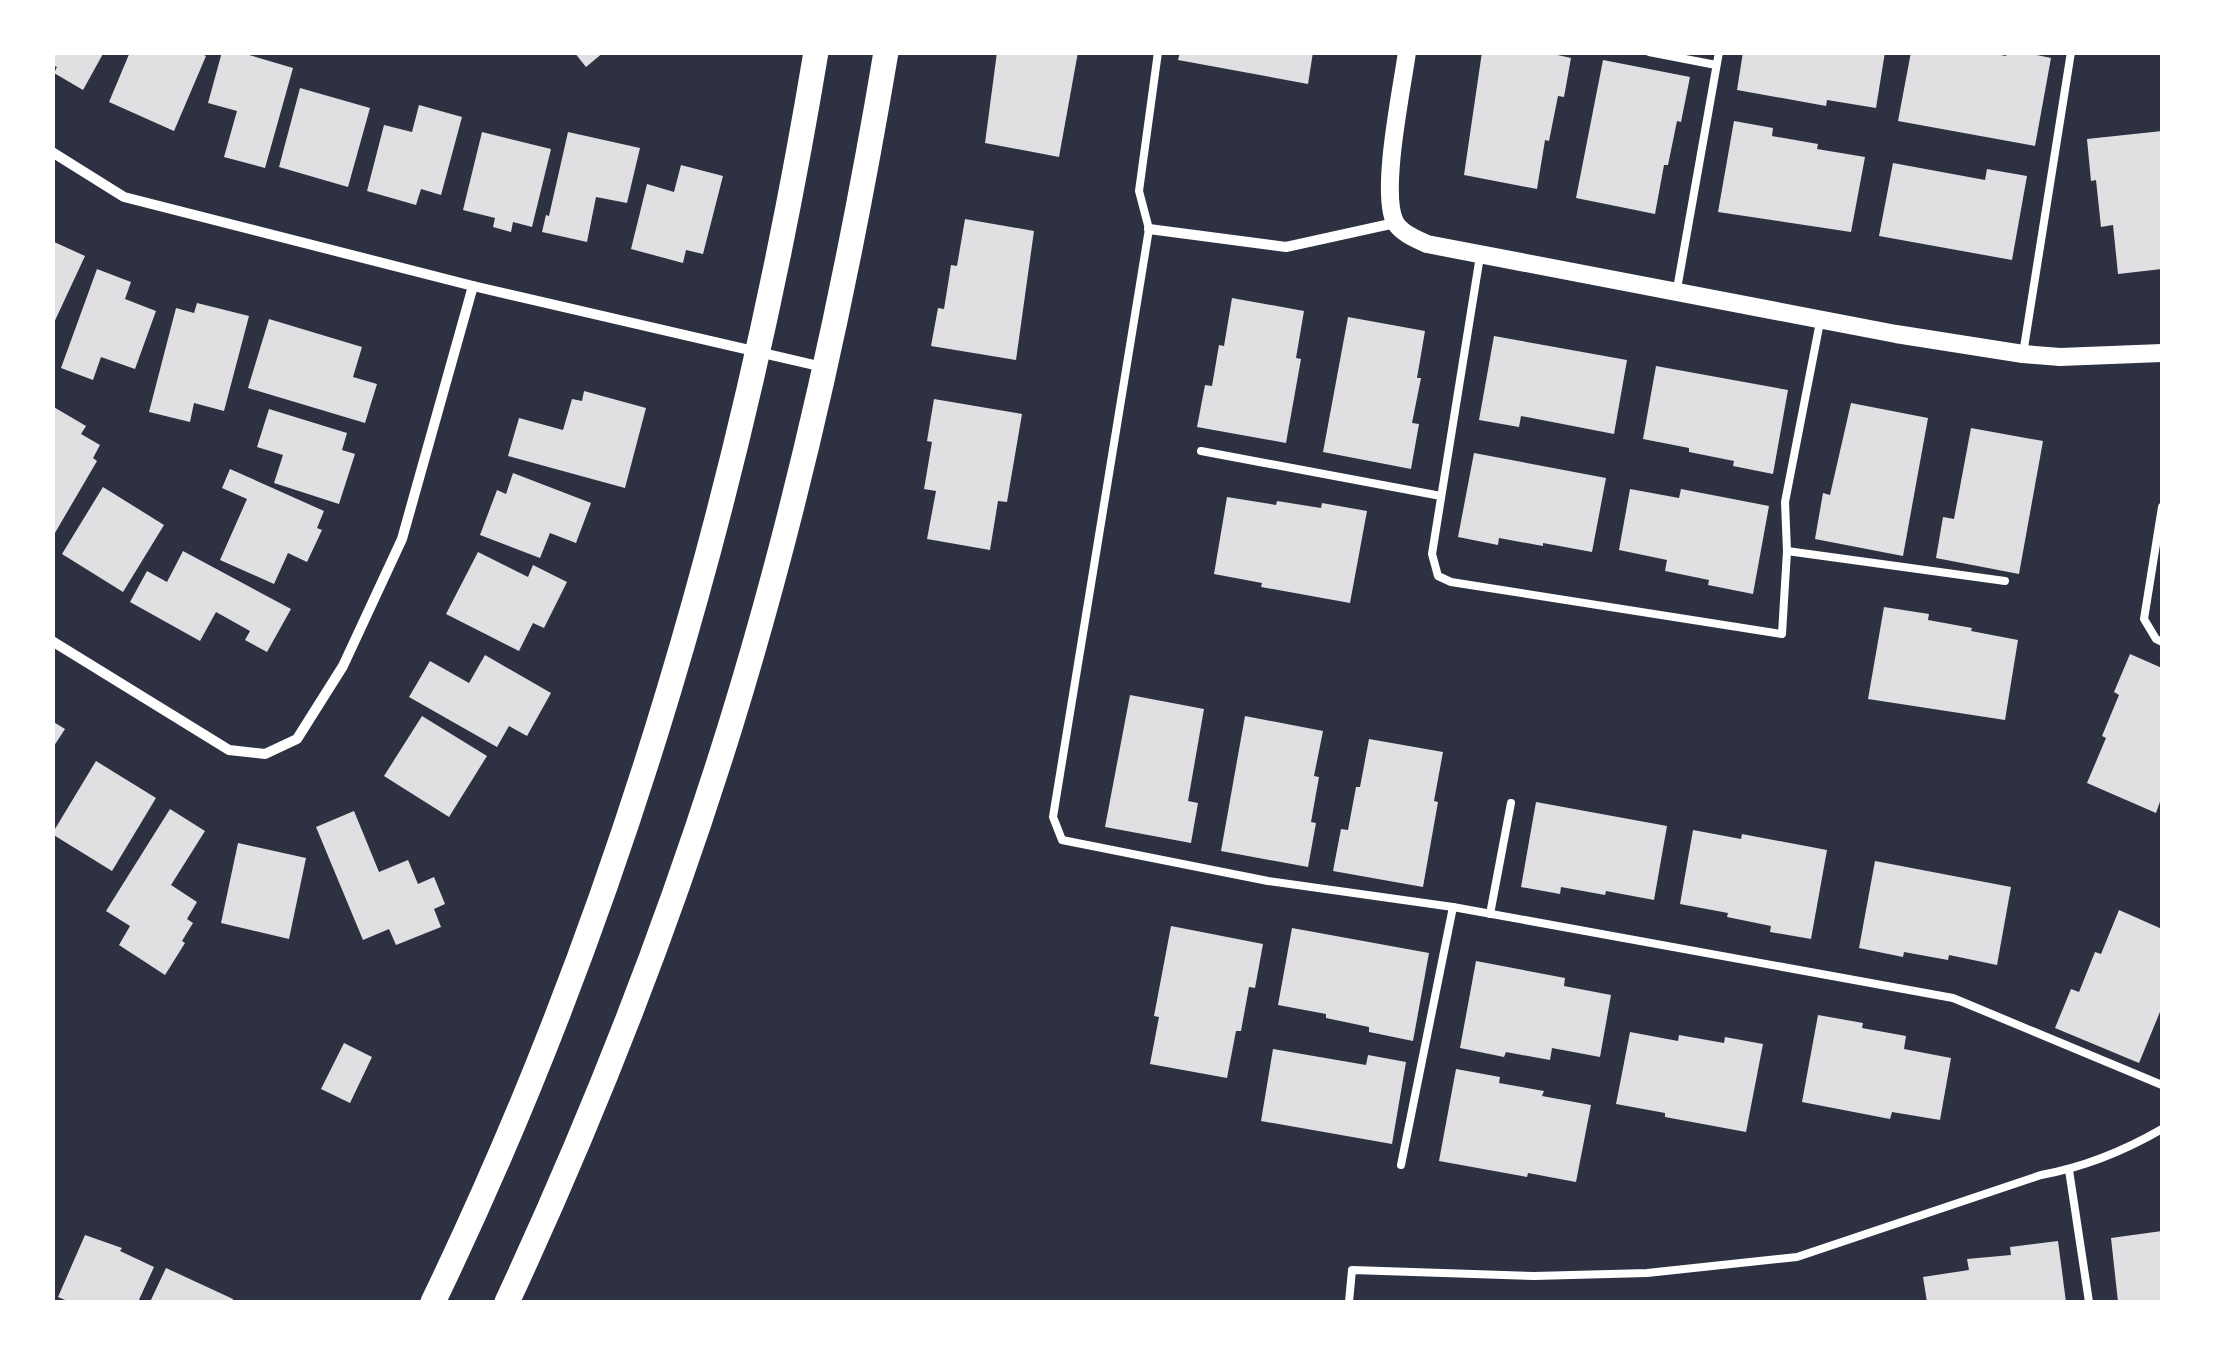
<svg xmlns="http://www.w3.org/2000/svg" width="2215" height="1355" viewBox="0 0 2215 1355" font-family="Barlow,sans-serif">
  <rect width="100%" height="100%" fill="#2d3142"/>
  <g fill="#e0e0e3">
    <polygon points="52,52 104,52 83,90 54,73 57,67 52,65"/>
    <polygon points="130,52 198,52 206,56 174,131 109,102"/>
    <polygon points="222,52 239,52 293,68 265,168 224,157 237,111 208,103"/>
    <polygon points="574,52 604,52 586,67"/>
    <polygon points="997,52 1078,52 1059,157 985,143"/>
    <polygon points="1180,52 1313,52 1308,84 1178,60"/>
    <polygon points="1482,52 1544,52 1571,58 1564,97 1558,96 1549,141 1545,140 1537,189 1464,175"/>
    <polygon points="1743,52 1885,52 1876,108 1827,100 1826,106 1737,90"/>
    <polygon points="1911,52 1985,52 2006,56 2007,52 2022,52 2051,58 2035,146 1898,121"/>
    <polygon points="1603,60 1690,77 1681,122 1677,121 1668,165 1664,165 1655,214 1576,198"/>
    <polygon points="300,88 370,108 348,187 279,167"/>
    <polygon points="419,105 462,117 441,195 421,189 416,205 367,191 384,125 412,132"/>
    <polygon points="1734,121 1773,128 1772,136 1818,144 1817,149 1865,157 1851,232 1718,212"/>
    <polygon points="2162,131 2162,269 2118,274 2113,225 2101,227 2096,180 2091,181 2087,139"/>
    <polygon points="482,132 551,149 532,227 513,222 511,232 493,227 495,218 463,210"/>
    <polygon points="568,132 640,148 627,203 596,197 587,242 542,232 546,215 549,216"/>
    <polygon points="1893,163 1985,180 1987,169 2027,176 2012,260 1879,236"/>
    <polygon points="681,165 723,176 703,254 686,250 683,263 631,249 647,184 674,192"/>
    <polygon points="965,219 1034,231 1016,360 931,346 938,308 944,309 951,265 957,266"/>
    <polygon points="52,241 85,256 52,327"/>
    <polygon points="97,269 131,282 125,299 156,311 135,369 101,357 93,380 61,368"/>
    <polygon points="1232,298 1304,311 1296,358 1301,359 1286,443 1197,427 1205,385 1212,386 1219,345 1224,346"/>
    <polygon points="197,303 249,316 224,411 194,403 190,422 149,412 176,308 194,313"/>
    <polygon points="1348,317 1425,331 1417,378 1421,378 1412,423 1419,424 1411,469 1323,452"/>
    <polygon points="269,319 362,347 353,377 377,384 365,423 248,388"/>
    <polygon points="1494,336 1627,360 1614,434 1521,416 1519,427 1479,420"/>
    <polygon points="1656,366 1788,390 1773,474 1733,466 1734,461 1689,452 1689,448 1643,439"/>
    <polygon points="584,391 646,408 625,488 508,456 519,418 563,430 572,399 582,401"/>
    <polygon points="934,399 1022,414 1007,502 998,501 990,550 927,539 936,491 924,489 932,442 927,441"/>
    <polygon points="1851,403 1928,418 1903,556 1815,539 1823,493 1830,495"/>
    <polygon points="52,406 86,426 81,434 100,445 93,458 97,461 52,538"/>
    <polygon points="269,409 347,433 342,450 355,454 339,504 274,483 283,455 257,447"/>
    <polygon points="1971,428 2043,441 2019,574 1936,558 1943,517 1954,519"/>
    <polygon points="1474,453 1606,478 1592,552 1543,543 1543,546 1499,538 1498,545 1458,537"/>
    <polygon points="230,469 324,511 317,528 322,530 307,562 288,553 274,584 220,560 247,499 222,488"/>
    <polygon points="513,473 591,503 576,543 550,533 540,558 480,535 497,490 506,494"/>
    <polygon points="103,487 164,525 123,592 62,554"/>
    <polygon points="1630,489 1679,498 1681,489 1769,506 1753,594 1708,585 1709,580 1665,571 1667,560 1619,550"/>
    <polygon points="1227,497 1276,505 1277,501 1321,508 1322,503 1367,511 1350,603 1261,587 1262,583 1214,574"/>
    <polygon points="183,551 291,609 267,652 245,640 250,631 216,612 200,641 130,602 147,571 167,582"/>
    <polygon points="478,552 528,577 533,565 567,582 544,628 533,623 519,651 446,614"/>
    <polygon points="1884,607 1929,614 1928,620 1972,628 1971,631 2018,640 2005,720 1868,699"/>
    <polygon points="2130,654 2162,668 2162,796 2156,813 2087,783 2106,738 2102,736 2119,695 2114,692"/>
    <polygon points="485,655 551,693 527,736 509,726 497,747 409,697 430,661 469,683"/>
    <polygon points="1130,695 1204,709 1188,801 1198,803 1191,843 1105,827"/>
    <polygon points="422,716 487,756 449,817 384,776"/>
    <polygon points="1245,716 1323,731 1314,776 1319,777 1311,822 1316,823 1308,867 1221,851"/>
    <polygon points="52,721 65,729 52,749"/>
    <polygon points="1369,739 1443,752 1434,801 1438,802 1423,887 1333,871 1341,829 1348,830 1356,787 1360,787"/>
    <polygon points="96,761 156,798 112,871 52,834"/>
    <polygon points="1536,802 1667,826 1654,900 1606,891 1605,895 1561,887 1560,894 1521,887"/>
    <polygon points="170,809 205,831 171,885 197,902 187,919 193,923 182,941 185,943 165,975 119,945 130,926 106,911"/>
    <polygon points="354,811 379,872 408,860 418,884 434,877 445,904 434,909 441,927 396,945 389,929 363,940 316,827"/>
    <polygon points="1693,830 1741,839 1742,834 1827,850 1811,939 1770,932 1771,926 1727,917 1728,913 1680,904"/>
    <polygon points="238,843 306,858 289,939 221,923"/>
    <polygon points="1875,861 2011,887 1997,965 1949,955 1948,960 1904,952 1903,957 1859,948"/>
    <polygon points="2119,910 2162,929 2162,1007 2139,1063 2055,1028 2071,989 2079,992 2095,952 2101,954"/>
    <polygon points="1171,926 1263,944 1255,988 1249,987 1241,1031 1236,1031 1227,1078 1150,1064 1159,1017 1154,1016"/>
    <polygon points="1292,928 1429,953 1413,1041 1369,1032 1369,1027 1326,1018 1326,1014 1278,1005"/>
    <polygon points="1476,961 1565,978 1564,986 1611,995 1600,1057 1552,1048 1550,1060 1506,1052 1504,1057 1460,1048"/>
    <polygon points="1818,1015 1863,1023 1862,1028 1906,1036 1904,1049 1951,1058 1940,1120 1892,1112 1890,1119 1802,1102"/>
    <polygon points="1630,1032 1678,1041 1679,1035 1724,1043 1725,1037 1763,1044 1746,1132 1665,1117 1665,1113 1616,1104"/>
    <polygon points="344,1043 372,1057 350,1103 321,1089"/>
    <polygon points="1273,1049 1366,1065 1368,1055 1406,1062 1392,1144 1261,1121"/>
    <polygon points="1456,1069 1500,1077 1499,1083 1544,1091 1542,1096 1591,1105 1576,1182 1528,1173 1527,1177 1439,1161"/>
    <polygon points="2162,1231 2162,1302 2118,1302 2111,1238"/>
    <polygon points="85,1235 122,1248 120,1251 154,1267 138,1302 70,1302 58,1297"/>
    <polygon points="2058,1241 2066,1302 1927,1302 1923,1277 1969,1270 1967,1259 2011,1255 2010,1247"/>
    <polygon points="166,1268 233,1299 232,1302 150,1302"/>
  </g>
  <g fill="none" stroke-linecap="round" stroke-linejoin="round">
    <g stroke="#fff" stroke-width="8">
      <polyline points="1158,52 1139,191 1149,229 1053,817 1062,840 1268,881 1453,907 1953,998 2162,1085"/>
      <polyline points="1649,52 1716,65"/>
      <polyline points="1480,256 1432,554 1438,576 1451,582 1782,634 1787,551 1785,502 1820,322"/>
      <polyline points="1677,289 1719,52"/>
      <polyline points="2023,354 2071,52"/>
      <polyline points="1201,451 1441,496"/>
      <polyline points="2162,507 2144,619 2156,639 2162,642"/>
      <polyline points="1787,551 2005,581"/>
      <polyline points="1490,914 1511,803"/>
      <polyline points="1401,1165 1453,907"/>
      <polyline points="2069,1170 2089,1302"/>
      <path d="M1349,1302L1352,1270L1534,1276L1647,1273L1797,1257L2041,1175C2085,1167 2124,1151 2162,1129"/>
    </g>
    <g stroke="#fff" stroke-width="10">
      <polyline points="52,152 124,197 473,286 823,367"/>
      <polyline points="1149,229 1286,247 1395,223"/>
      <polyline points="52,641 229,750 265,754 297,739 343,666 402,539 473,286"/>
    </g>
    <path stroke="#fff" stroke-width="18" d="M1407,52C1402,89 1380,192 1395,222C1401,233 1416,239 1427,244L1896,334L2023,354L2060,357L2162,353"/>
    <g stroke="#fff" stroke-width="25">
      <path d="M433,1302C622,911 745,480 816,52"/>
      <path d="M507,1302C594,1115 670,921 731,724C799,504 848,279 886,52"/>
    </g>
  </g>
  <rect width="2215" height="1355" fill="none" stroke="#ffffff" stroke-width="110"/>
</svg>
